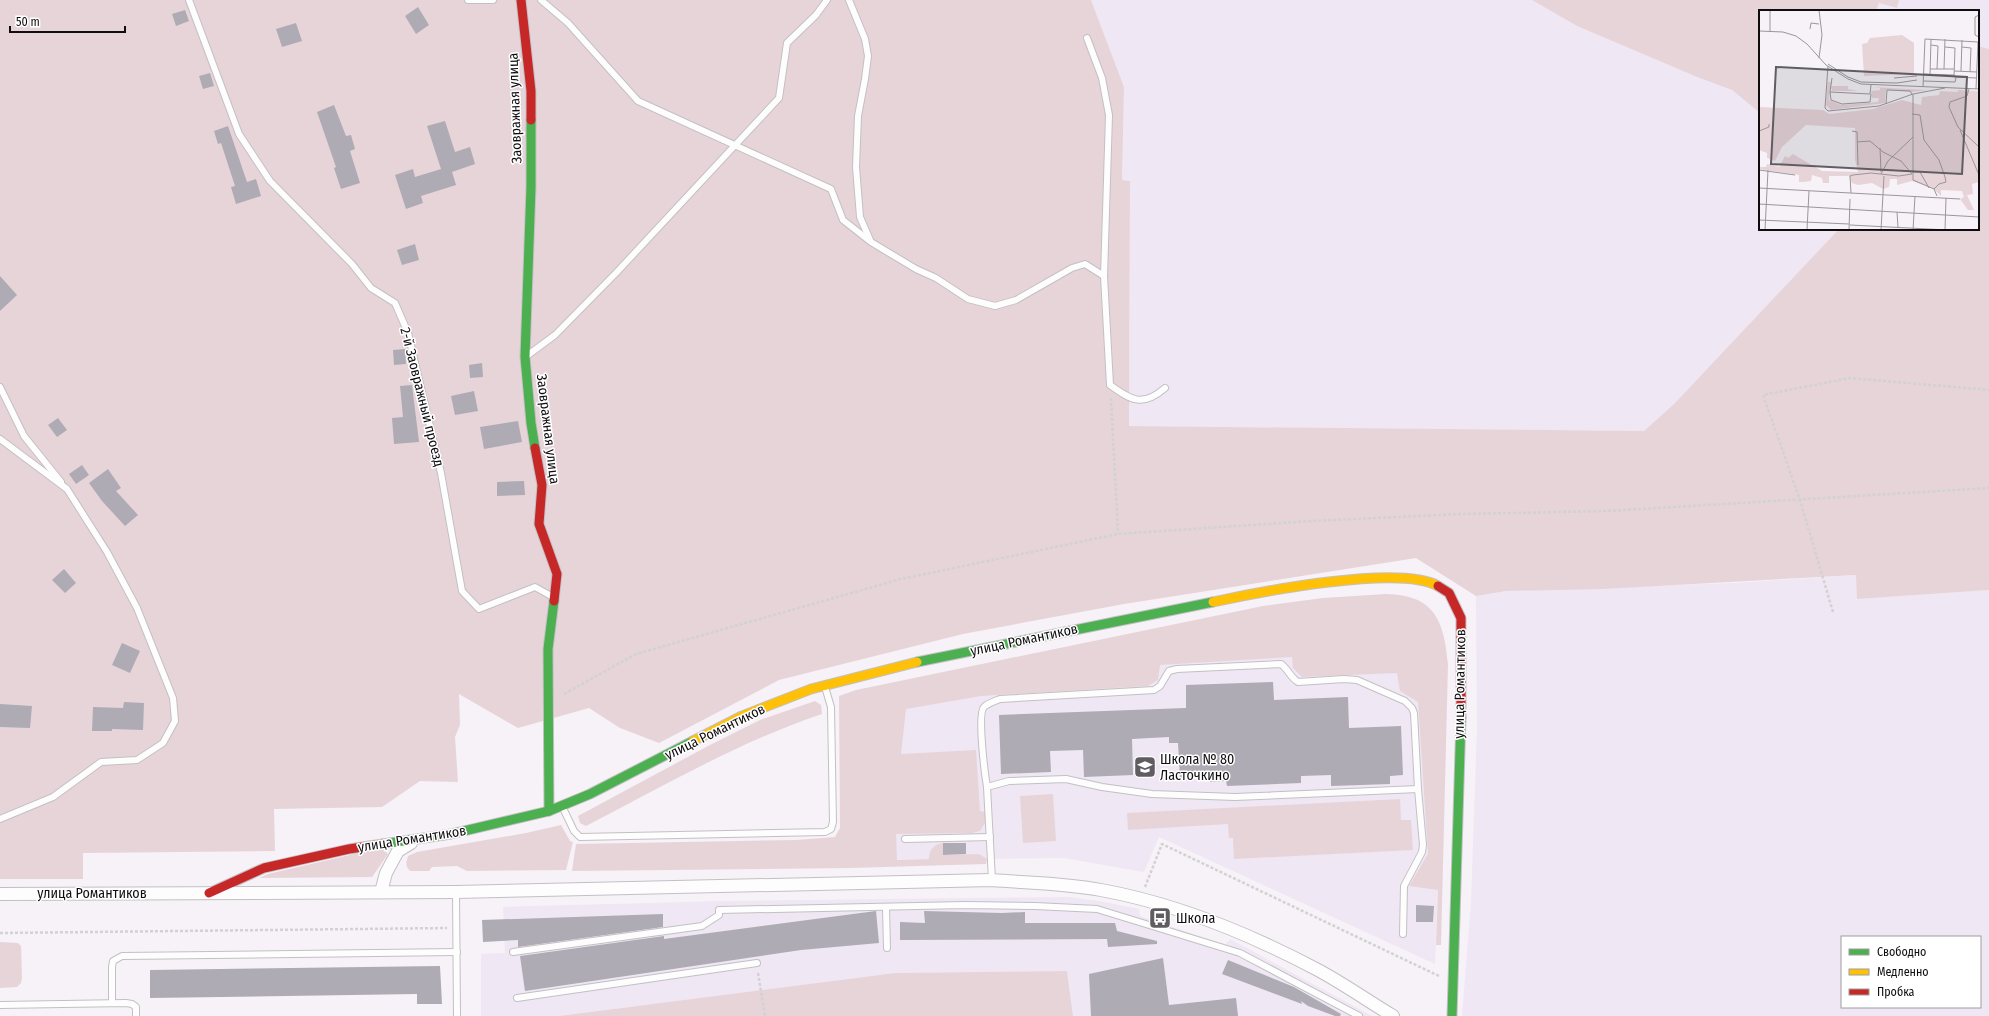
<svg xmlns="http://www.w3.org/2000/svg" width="1989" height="1016" viewBox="0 0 1989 1016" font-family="'Fira Sans Condensed',sans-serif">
  <rect width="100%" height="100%" fill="#f6f2f7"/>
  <g fill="#efe7f3" fill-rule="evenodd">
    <polygon points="1091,0 1532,0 1577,26 1697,77 1732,90 1760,113 1760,229 1839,229 1674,404 1644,431 1129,426 1130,181 1122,180 1124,87"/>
    <polygon points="1899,0 1989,0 1989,49 1978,46 1978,11 1876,11 1879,3 1897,8"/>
    <path d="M1857,575V599L1989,590V1016H1462L1471,902L1477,730L1476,596L1506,591L1735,583ZM1842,937H1980V1007H1842Z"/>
    <polygon points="1429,616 1438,889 1435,964 1159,837 1144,872 1064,858 853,860 848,697"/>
    <polygon points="1069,897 1099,901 1139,909 1140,916 1225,945 1230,939 1372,1016 1073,1016 1067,971 895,973 559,1016 481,1016 481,954 505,953 503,907 724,901"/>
  </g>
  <g fill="#e7d4d9">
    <polygon points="0,0 1091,0 1124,87 1122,180 1130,181 1129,426 1644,431 1674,404 1839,229 1978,229 1978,46 1989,49 1989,590 1857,599 1856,575 1603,589 1506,591 1476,596 1416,558 1124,604 963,634 779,680 659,743 620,728 589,708 518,728 459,694 460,725 455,737 458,782 420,781 382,807 274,809 275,851 83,853 83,879 0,879"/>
    <polygon points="1532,0 1899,0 1897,8 1879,3 1876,11 1760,11 1760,113 1732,90 1697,77 1577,26"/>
    <path d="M1386,594C1435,595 1444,621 1448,664L1441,945H1436L1438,890L1409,886L1428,854L1418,702L1400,691L1397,673L1302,677L1293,668L1292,657L1160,665L1158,680L1148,686L981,696L906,709L901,754L976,750L980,811L985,812L986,821L980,831L972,833L896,834L897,860L929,859C929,851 933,844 943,843V855L979,854L987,859L986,864L850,868L572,871L576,844L796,840L835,837L840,828L839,696L856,690L1263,606L1323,598Z"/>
    <path d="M815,701L821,705L822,714C739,742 663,786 586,826L580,823L578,816L710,745L760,720Z"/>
    <polygon points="1053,794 1056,841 1023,843 1020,796"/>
    <polygon points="1400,799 1401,820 1411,820 1413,850 1234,859 1233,838 1229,838 1228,824 1128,830 1127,813"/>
    <path d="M561,825L570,841L573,842L566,870L467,871L457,866L432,867L429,871H410C405,866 406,863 408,856L417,852L526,833Z"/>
    <polygon points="380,848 388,854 372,877 259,878 268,874"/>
    <polygon points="0,942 18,943 21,946 22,978 21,983 17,987 0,988"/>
    <polygon points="1067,971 1073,1016 559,1016 895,973"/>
  </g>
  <g fill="#aeabb4">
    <polygon points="418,7 429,25 416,34 405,16"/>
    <polygon points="185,10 189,21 176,26 172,14"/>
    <polygon points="296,23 302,41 282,47 276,29"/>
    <polygon points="210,73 214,86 203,89 199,76"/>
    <polygon points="334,105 346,136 351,135 355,149 350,151 360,183 341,189 334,168 336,167 317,112"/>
    <polygon points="445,121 455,152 470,147 475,164 452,172 456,185 421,196 423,203 406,209 395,175 413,169 415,177 441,169 427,126"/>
    <polygon points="228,126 247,182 256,179 261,196 236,204 231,187 235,186 221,143 218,144 214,131"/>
    <polygon points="415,244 419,260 402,265 397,250"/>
    <polygon points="0,276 17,295 0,311"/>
    <polygon points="405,349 406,364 394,365 393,350"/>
    <polygon points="482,363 483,377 470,378 469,365"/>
    <polygon points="412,385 419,442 394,444 392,418 403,417 400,386"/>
    <polygon points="474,391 478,411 455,415 451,396"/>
    <polygon points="58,418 67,430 57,437 48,425"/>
    <polygon points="518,421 522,442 484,449 480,427"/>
    <polygon points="82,465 89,475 76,484 69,474"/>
    <polygon points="108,469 121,488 116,491 138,515 125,526 102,501 89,483"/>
    <polygon points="524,481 525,495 497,496 497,482"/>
    <polygon points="64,569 76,583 65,593 52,580"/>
    <polygon points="122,643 140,651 130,673 112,665"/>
    <polygon points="1273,682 1274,700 1348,697 1349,728 1401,726 1403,775 1390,776 1390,784 1331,786 1331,775 1301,776 1301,783 1227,786 1226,781 1210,782 1209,777 1180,778 1178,743 1169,743 1169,737 1132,739 1133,775 1084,777 1083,750 1050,751 1051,772 1001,774 999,715 1186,708 1186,685"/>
    <polygon points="124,702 144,703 143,730 112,729 112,731 92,731 93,707 123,708"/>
    <polygon points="0,704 32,706 30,728 0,727"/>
    <polygon points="943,843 966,843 966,854 943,855"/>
    <polygon points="1416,905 1434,906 1433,922 1416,922"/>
    <polygon points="876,911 879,943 801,950 525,991 520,956 664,936 664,939"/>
    <polygon points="924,911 1002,913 1025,912 1025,923 1115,923 1117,931 1157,941 1157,944 1108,947 1107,939 900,940 900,922 925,923"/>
    <polygon points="663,914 663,927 518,947 518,940 483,942 482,920"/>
    <polygon points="1163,958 1169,1005 1236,998 1238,1016 1091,1016 1089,974"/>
    <polygon points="1228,960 1294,987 1341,1014 1340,1016 1335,1016 1308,1006 1301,1001 1302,1004 1222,974"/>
    <polygon points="440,966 442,1004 417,1004 417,994 150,998 150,970"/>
  </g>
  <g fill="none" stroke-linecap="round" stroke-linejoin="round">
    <g stroke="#c3c0c4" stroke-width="8">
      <g id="lane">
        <polyline points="189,0 239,134 270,181 352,264 371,288 395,303 408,333 441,473 462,591 479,609 535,587 553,597"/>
        <polyline points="468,0 493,0"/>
        <polyline points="541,0 568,23 638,101 831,189 843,220 871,242 916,269 936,278 968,299 995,306 1016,300 1072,268 1085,264 1104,276"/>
        <polyline points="849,0 865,39 868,56 865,79 858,116 856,167 860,217 870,240"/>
        <path d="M1087,38L1102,78L1109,115L1104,276L1110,385C1132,401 1143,407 1165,388"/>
        <polyline points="528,355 555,335 616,273 779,98 787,43 816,15 827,0"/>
        <polyline points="0,387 24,436 61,482"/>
        <polyline points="0,439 67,489 107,552 137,608 173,698 175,721 163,743 137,760 101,762 53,797 0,819"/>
        <path d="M987,787C985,775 977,714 984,707C988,703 995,701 1000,699L1154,690L1160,686L1169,671L1177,669L1281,664C1288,669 1290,677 1298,682L1344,679L1357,680L1405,701L1412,708L1414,713L1418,789"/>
        <polyline points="562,806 574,831 580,837 825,832 831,829 833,822 831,707 825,687"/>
        <polyline points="905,839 990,837"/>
        <polyline points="992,880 987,787 1009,781 1066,779 1102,787 1152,794 1235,797 1418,789 1423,845 1422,852 1404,886 1403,934"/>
        <polyline points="456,892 457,1016"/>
        <polyline points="886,908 887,948"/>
        <polyline points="513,952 702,926 719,915 719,910 965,905 1035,906 1097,909 1240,953 1359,1016"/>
        <polyline points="517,998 757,963"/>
        <polyline points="112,1003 112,967 113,961 122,956 457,952"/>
        <polyline points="0,1005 126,1003 132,1004 136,1007 136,1016"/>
      </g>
    </g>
    <g stroke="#c3c0c4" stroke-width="14">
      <g id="street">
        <polyline points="381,892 386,873 398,851 411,843"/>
        <path d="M0,894L456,892L992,880C1028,883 1065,883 1101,890C1178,904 1250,934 1318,970C1344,984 1368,1001 1393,1016"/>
      </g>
    </g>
    <g stroke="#c3c0c4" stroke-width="11">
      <g id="fast">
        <polyline points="531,120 531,187 525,357 531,423 535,448"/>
        <polyline points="917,662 1213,602"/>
        <polyline points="549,811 548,649 554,601"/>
        <polyline points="383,844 451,834 549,811 590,794 693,741"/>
        <polyline points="1452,1016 1461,717"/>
      </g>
    </g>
    <g stroke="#c3c0c4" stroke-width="11">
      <g id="slow">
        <path d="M1213,602C1259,592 1400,564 1438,586"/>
        <polyline points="693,741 742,716 811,689 917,662"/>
      </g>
    </g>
    <g stroke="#c3c0c4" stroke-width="11">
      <g id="jam">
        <polyline points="521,0 531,91 531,120"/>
        <polyline points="535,448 542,485 539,524 557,574 554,601"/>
        <polyline points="1438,586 1449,593 1461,618 1461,717"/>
        <polyline points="209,893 264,868 349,849 383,844"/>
      </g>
    </g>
    <g stroke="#d2d1d3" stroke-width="2.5" stroke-dasharray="3 2" stroke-linecap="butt">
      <polyline points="1111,398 1118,534"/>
      <polyline points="1833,612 1800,500 1763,395 1850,378 1989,390"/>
      <polyline points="564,694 636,654 901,579 1118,534 1311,521 1461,514 1608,511 1989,488"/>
      <polyline points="1145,887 1162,844 1439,976"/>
      <polyline points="0,933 447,928"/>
      <polyline points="758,973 765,1016"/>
    </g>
    <use href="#lane" stroke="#fefdfe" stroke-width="6"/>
    <use href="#street" stroke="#fefdfe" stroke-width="12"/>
    <use href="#fast" stroke="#4caf50" stroke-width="9"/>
    <use href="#slow" stroke="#ffc107" stroke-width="9"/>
    <use href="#jam" stroke="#c62828" stroke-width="9"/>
  </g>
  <defs>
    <g id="school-square" transform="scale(1.15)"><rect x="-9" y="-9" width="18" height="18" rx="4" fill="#605d62" stroke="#fff"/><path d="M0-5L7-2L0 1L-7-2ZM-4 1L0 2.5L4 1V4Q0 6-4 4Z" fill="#fff"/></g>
    <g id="bus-square" transform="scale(1.15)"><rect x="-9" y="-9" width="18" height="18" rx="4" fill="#605d62" stroke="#fff"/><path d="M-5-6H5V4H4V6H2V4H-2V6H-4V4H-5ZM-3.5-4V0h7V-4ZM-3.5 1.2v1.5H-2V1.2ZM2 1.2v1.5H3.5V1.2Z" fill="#fff"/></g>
  </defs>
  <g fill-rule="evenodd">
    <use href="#school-square" x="1145" y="767"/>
    <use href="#bus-square" x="1160" y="918"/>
  </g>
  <g text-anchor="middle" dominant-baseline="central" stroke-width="3" stroke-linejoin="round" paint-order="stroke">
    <g font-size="14" fill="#100d11" stroke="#fff">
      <text transform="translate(515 108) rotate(-92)">Заовражная улица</text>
      <text transform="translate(422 397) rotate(76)">2-й Заовражный проезд</text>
      <text transform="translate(548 429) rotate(83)">Заовражная улица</text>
      <text transform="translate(1024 640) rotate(-12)">улица Романтиков</text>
      <text transform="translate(1460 684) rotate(-89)">улица Романтиков</text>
      <text transform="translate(715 732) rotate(-26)">улица Романтиков</text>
      <text transform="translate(412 839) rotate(-9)">улица Романтиков</text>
      <text x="92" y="893">улица Романтиков</text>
    </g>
    <g font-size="14" fill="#100d11" stroke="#fff" text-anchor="start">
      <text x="1160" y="759">Школа № 80<tspan x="1160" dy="16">Ласточкино</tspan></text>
      <text x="1176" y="918">Школа</text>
    </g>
  </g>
  <g transform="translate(1759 10)">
    <rect width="220" height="220" fill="#f6f2f7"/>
    <path d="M143,25L155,33V64L105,66L103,34L108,33L111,28ZM69,66V72H72L70,90L82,95L119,92L120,88H113L112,81L121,80V78L113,77L168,80L153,82L127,80L126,93L72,100L67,95ZM72,76H89V79L99,81H73ZM199,80L220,81V172L213,174L214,184L208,185L215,200H209L201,189L205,187L203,181L182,180V186L175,179L153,171L138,175V169H131L130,177L124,179L113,173L99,175L93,173L90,166H70V173H64L63,168L53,165L52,171L44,172H40V165L0,159V157H7L8,154L20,157L26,146L29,148L34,144L63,161L99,162L96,150V118L47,115L23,137L16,151L8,148V143L0,140V97L64,100L70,104L114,99L143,90L162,95L163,87L180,85L181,81L199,82Z" fill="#e7d4d9"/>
    <path fill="none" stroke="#9a969b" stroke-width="1" d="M11,0V21M220,5L216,7V25L220,27M51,19L52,13L60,14M0,21L24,22L37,26L48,34L67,55L89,69L102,74L220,79M172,35L179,36L178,59M186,37L196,38L195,67L218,68M203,37L212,38L211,62M60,48L63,25L60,0M69,54L89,67L102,72L138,73L158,70M69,56L66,98L69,101L120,96L154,84L186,78M171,59H195M185,59L186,29M195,61L218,62M202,61L203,30M164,64L195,65M171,65L172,29M73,68L71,82L111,84L112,75M135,68L158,66M164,71L196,72L197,68M164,77L166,29L219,32M210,79L208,86L191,92L190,97L199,117L220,137M217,79L219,32M71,82L72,90L83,94L111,92L112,84M154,84V170L175,179L178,186M127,94L128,80L151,81L153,84M153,104L161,105L165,130L180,150L186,167L187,172L180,174L175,179M201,120L220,165M0,121L10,117V114M93,121L98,122L99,155M98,132L111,131L124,142L142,151L153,164M121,138L122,162M0,160L36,165M153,162H161L170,178M122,164L129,151L154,127M0,178L201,189M92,183L91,166L94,165L112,163L140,166L153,164M0,194L220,207M138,202L139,217M0,210L90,214M91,215L189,220M6,220L9,160M48,220L50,181M90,220L91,189M122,220L125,166M154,220L156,186M186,220L187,188"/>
    <path fill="#605d62" fill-opacity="0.15" stroke="#605d62" stroke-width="2" d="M17,57L208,67L203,164L12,154Z"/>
    <rect width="220" height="220" fill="none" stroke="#100d11" stroke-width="2"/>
  </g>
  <rect x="1841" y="936" width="140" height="72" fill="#ffffff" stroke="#9f9ea0"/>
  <rect x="1849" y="949" width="20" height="6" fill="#4caf50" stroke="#9f9ea0"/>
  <text x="1877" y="956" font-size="12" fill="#100d11">Свободно</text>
  <rect x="1849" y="969" width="20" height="6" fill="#ffc107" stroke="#9f9ea0"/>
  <text x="1877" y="976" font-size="12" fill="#100d11">Медленно</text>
  <rect x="1849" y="989" width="20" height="6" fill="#c62828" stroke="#9f9ea0"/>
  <text x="1877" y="996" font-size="12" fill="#100d11">Пробка</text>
  <path d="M10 26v6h115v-6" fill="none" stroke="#100d11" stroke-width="2"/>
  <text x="16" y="26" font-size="12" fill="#100d11" stroke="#ffffff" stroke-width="3" paint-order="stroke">50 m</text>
</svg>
